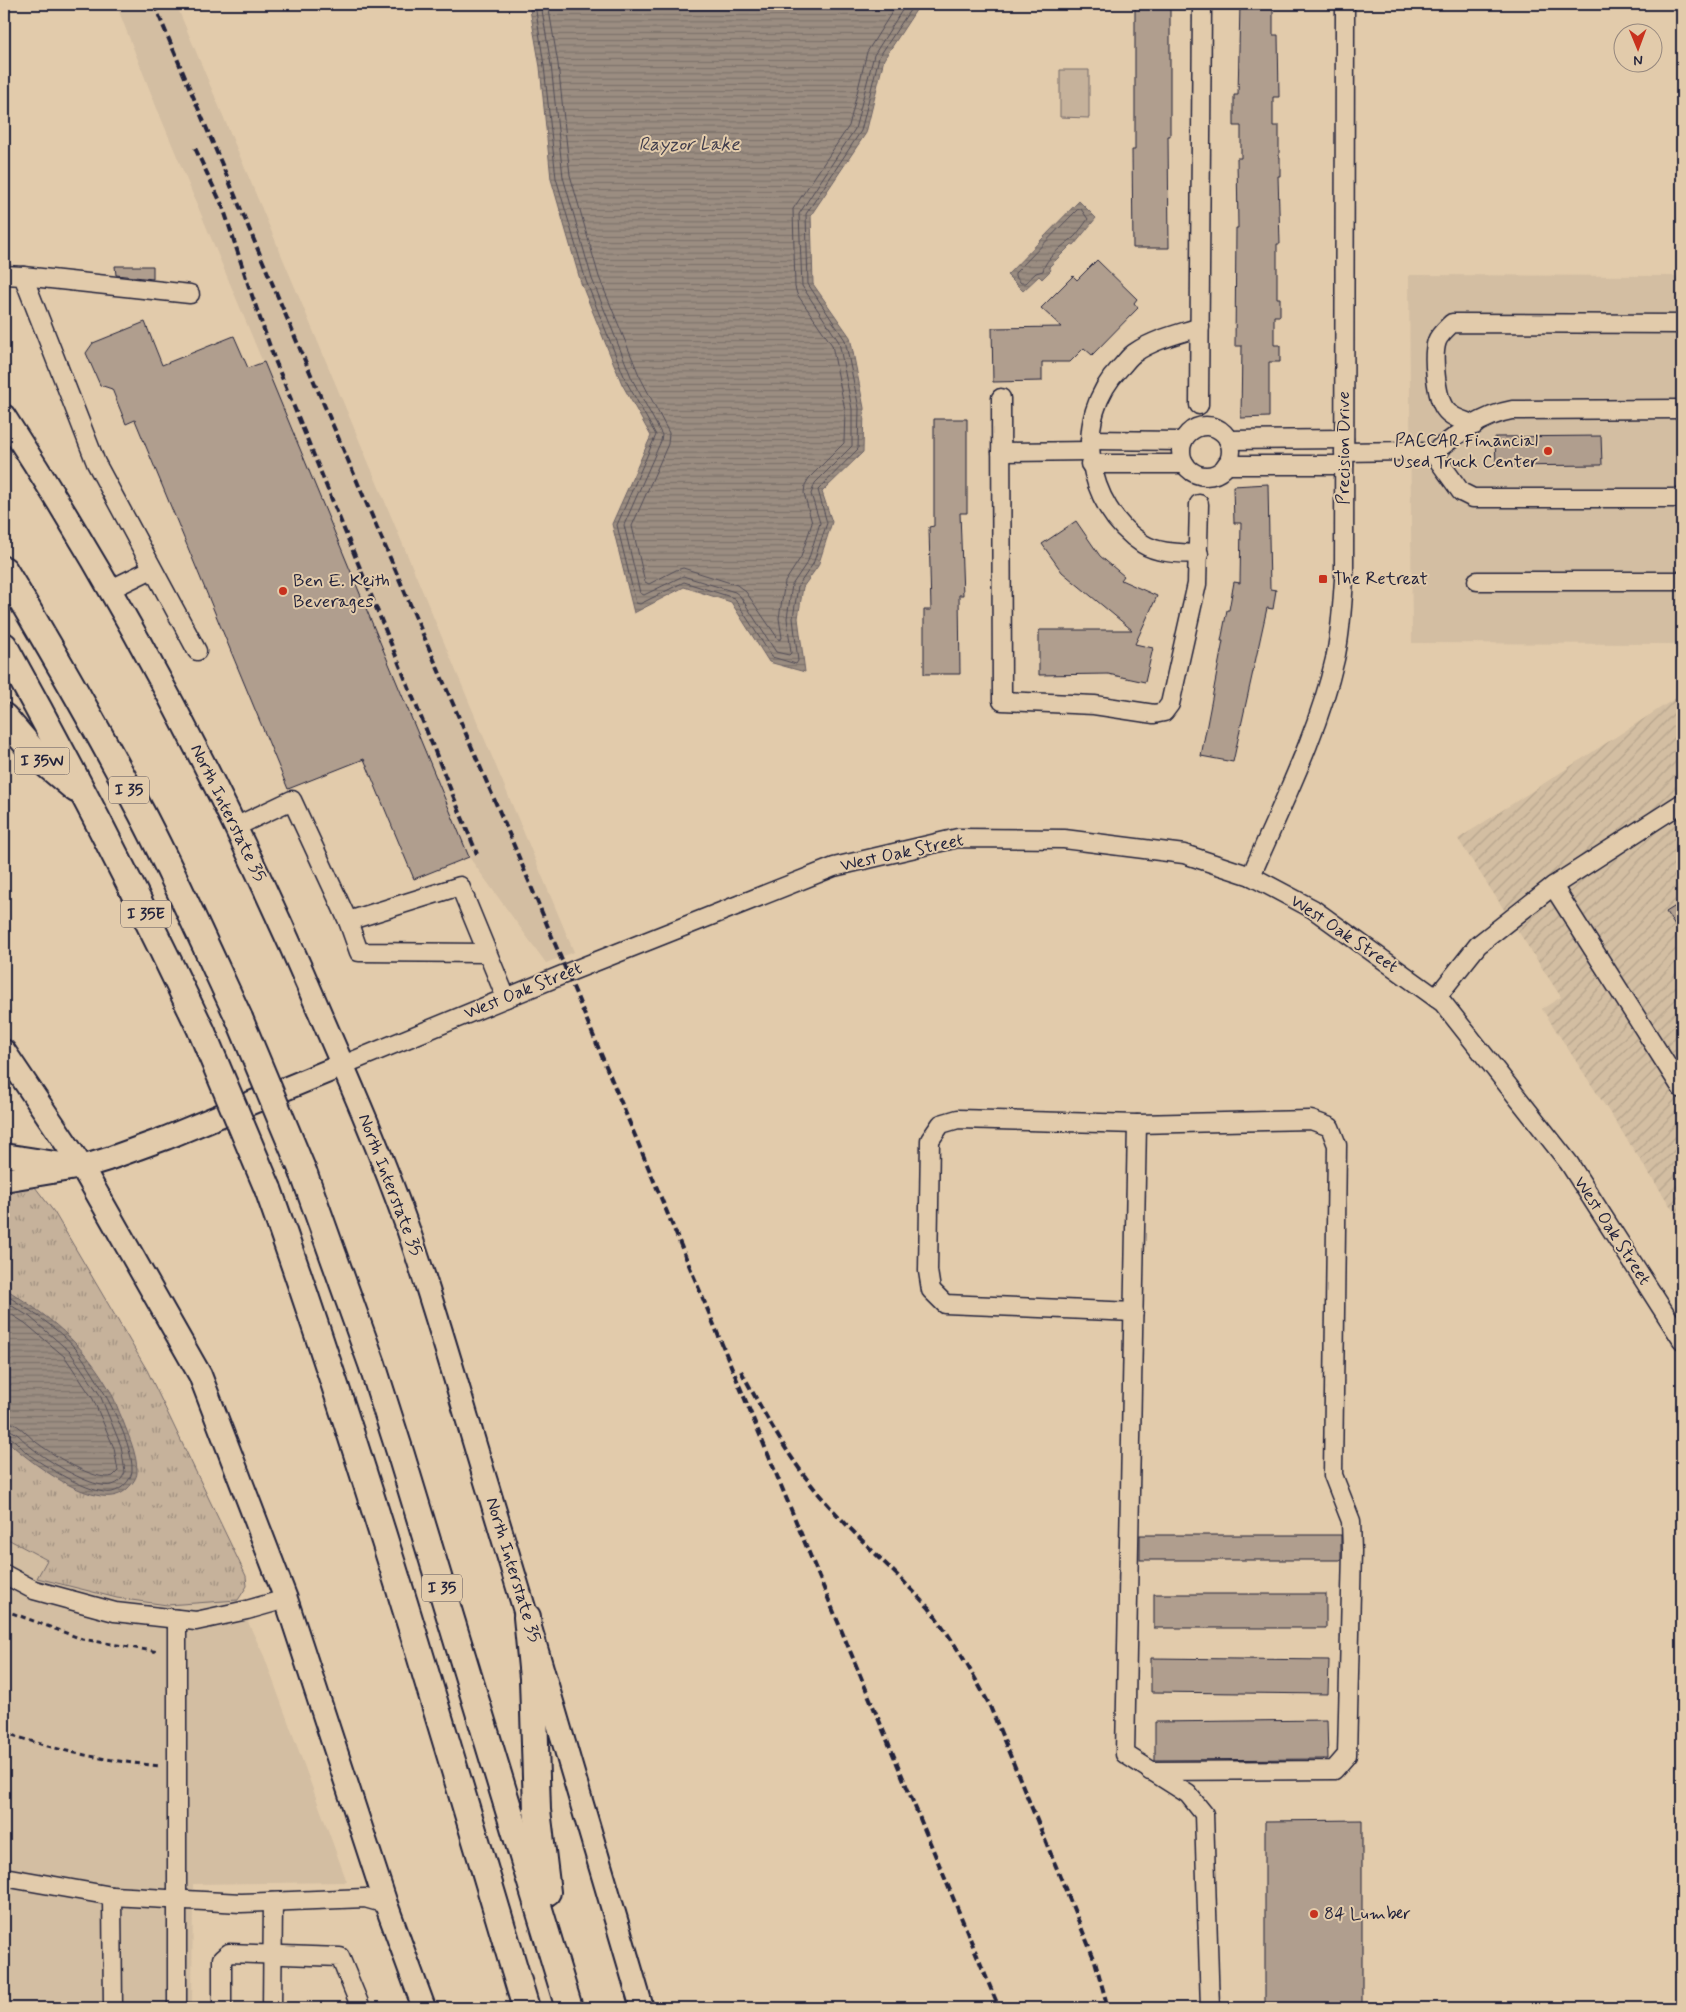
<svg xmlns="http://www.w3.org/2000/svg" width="1686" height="2012" viewBox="0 0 1686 2012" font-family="Mynerve,sans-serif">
  <defs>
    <pattern id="industrial-furrows" width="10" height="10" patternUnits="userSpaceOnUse" patternTransform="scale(1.25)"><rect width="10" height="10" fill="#d3bea2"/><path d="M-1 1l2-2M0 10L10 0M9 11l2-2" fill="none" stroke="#b5a38c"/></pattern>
    <pattern id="grass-tufts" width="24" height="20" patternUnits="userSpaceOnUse" patternTransform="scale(1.25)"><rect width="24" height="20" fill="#c6b29b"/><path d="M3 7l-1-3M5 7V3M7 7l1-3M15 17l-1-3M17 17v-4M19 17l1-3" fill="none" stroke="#a09080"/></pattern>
    <pattern id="water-rules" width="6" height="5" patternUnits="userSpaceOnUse" patternTransform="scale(1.25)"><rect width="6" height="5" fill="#9b8d81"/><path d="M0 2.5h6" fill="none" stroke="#7e736b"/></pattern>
  </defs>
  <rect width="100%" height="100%" fill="#e2cbab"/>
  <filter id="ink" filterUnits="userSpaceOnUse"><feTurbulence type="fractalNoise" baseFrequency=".02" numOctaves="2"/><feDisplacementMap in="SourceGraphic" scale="10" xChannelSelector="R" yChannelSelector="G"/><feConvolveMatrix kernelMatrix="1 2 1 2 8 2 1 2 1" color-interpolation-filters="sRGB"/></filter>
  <g filter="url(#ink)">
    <g fill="#d3bea2">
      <polygon points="116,4 176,4 574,952 546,963 469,857 156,106"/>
      <polygon points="1409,275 1682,276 1682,644 1412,643"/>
      <polygon points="4,1204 174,1467 264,1656 347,1882 193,1884 192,2008 4,2008"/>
    </g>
    <polygon fill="url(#industrial-furrows)" points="1682,694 1682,1224 1542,1009 1561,997 1458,839"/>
    <polygon fill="url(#grass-tufts)" stroke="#746a6b" points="4,1181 32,1183 54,1212 147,1370 246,1576 247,1586 238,1600 167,1605 117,1598 37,1578 47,1560 4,1537"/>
    <polygon fill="#c6b29b" stroke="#746a6b" points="1060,70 1089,70 1089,118 1060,117"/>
    <g fill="url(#water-rules)" stroke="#6b6265">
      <polygon points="529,4 920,4 884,59 866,133 811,215 813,284 850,337 864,408 863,452 822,492 832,522 818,566 803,587 798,618 805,672 769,662 731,602 684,587 634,613 612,524 651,436 622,384 581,283 551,179 540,67"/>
      <polygon points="1079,201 1096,218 1074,245 1072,244 1049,267 1051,270 1042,279 1039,276 1023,291 1007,275"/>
      <path d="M4,1288C48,1315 83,1343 109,1389C115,1399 118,1410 123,1421C129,1437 137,1454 137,1472C137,1478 132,1484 128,1488C100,1518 26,1459 4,1438Z"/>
    </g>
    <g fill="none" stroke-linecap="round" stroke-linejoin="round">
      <g stroke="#524d57" stroke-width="1">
        <polyline points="535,4 544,66 556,178 586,281 626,381 656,435 617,525 636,603 640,604 684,582 734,598 772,657 796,664 798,661 793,618 798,586 813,564 827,523 818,490 858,449 859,408 845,340 808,284 806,214 861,131 879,57 914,4"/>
        <polyline points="541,4 551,65 563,177 592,279 632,379 662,435 661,441 624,525 640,593 644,595 683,576 735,592 740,596 776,652 789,655 791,653 787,618 792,585 808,561 820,523 811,494 815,483 852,446 852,409 839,342 802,286 799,214 855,129 874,55 906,4"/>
        <polyline points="548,4 558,64 570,175 599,277 639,375 669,433 668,444 632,526 645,582 649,584 676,570 683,568 737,585 746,592 779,640 782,638 779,618 785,582 801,557 812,523 804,493 805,485 809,478 844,443 845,410 832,345 797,294 795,287 793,209 849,126 867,52 897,4"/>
        <path d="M1081,209L1088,219C1086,222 1075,237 1073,238C1063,245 1045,259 1043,271L1036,273L1025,283H1021L1015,276V273L1077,210Z"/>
        <path d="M4,1294C27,1308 58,1328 76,1349C95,1373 134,1440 132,1471C131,1481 121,1490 112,1492C93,1496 42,1465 27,1453C20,1447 13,1436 4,1435"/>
        <path d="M4,1301L30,1317L70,1352L100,1395L121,1446L125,1472C122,1479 119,1483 112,1485C93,1490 47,1460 32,1448C23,1441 16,1429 4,1429"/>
        <path d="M4,1310L25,1323L65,1357L93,1399L114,1448L118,1471L113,1476C96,1483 50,1453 36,1442C26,1434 18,1422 4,1421"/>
      </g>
    </g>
    <g fill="#b09e8e" stroke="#22223b">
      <polygon points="1135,4 1170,4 1170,136 1168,136 1169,248 1133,248 1132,150 1135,150"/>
      <polygon points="1240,4 1273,4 1273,35 1278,35 1279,97 1273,97 1273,126 1279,126 1279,157 1280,157 1280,176 1278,176 1280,244 1277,244 1277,298 1280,298 1280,316 1274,316 1274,345 1280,345 1280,362 1269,362 1269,417 1241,418 1242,346 1235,346 1236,228 1238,228 1237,158 1241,158 1241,126 1234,126 1234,95 1238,95"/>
      <polygon points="1097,260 1137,299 1134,303 1138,308 1092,355 1084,348 1070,362 1042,362 1042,381 993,382 992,328 1062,327 1041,308 1073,276 1077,280"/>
      <polygon points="115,266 153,266 153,279 116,275"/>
      <polygon points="145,322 162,365 234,336 248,368 264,362 469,857 414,879 364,759 288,789 135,420 126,424 112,389 100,385 86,353 93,343"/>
      <polygon points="934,419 967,419 967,513 960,513 963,595 959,595 960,674 924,674 924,610 931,610 929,527 934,526"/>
      <polygon points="1601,436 1602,465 1496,466 1495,437"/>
      <polygon points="1268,484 1270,589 1276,590 1273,609 1267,608 1233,762 1201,756 1223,641 1221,641 1227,610 1229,610 1234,582 1240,583 1241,523 1234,523 1233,486"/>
      <polygon points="1076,521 1100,556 1124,576 1121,580 1157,596 1135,644 1153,648 1145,682 1108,674 1039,675 1039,630 1132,630 1062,572 1042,544"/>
      <polygon points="1682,902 1682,937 1666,912"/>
      <rect x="1140" y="1535" width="201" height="25"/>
      <rect x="1154" y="1594" width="172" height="34"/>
      <polygon points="1151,1658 1329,1660 1328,1694 1151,1692"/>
      <polygon points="1327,1720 1328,1759 1155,1760 1155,1722"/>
      <polygon points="1362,1820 1362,2008 1265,2008 1265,1821"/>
    </g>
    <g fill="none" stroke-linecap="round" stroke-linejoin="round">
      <g stroke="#22223b" stroke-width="21">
        <g id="minor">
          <polyline points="4,275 23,276 96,463 197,651"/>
          <polyline points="23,276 190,294"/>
          <polyline points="1001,398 1002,701 1094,705 1154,714 1164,712 1170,704 1197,584 1199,504"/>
          <polyline points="1199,405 1202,4"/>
          <path d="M1475,425C1465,421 1451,418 1445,409C1436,397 1432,355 1437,341C1439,335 1447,328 1452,323L1682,324"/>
          <circle cx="1206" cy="451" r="25"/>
          <polyline points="1090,440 1183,441"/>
          <polyline points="1228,440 1344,439"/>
          <polyline points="1001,452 1090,451"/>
          <path d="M1344,452L1407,451L1433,453C1456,435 1483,415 1512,410L1682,409"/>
          <polyline points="1433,453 1461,492 1473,498 1682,498"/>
          <polyline points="1090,464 1185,464"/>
          <polyline points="1226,465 1344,465"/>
          <path d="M1199,554C1181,553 1159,554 1143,544C1085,506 1071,418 1120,368C1125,363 1130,355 1136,352C1155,339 1179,334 1200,327"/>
          <polyline points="1477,581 1682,581"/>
          <polyline points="109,590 152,569"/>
          <polyline points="235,827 292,800 348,921 460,886 506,998"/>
          <path d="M1251,876C1281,806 1318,734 1335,659C1341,633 1342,606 1344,580L1345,4"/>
          <polyline points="1553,886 1682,1089"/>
          <polyline points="348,921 359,952 487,953"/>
          <polyline points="1436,998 1478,945 1553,886 1682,803"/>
          <polyline points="343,1065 567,973 834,867 958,838 1064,839 1184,854 1251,876 1313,909 1443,1003 1569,1163 1682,1340"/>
          <polyline points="1137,1124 1125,1754 1188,1794 1204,1814 1210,2008"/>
          <polyline points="1134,1312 945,1304 931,1290 928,1271 930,1140 941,1124 958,1119 1137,1124 1311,1120 1330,1127 1337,1145 1333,1475 1351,1521 1352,1551 1347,1755 1334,1770 1150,1771"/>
          <polyline points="4,1574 34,1590 115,1612 196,1621 247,1610 286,1599"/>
          <polyline points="4,1877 112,1896 241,1903 365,1898 386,1904"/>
          <polyline points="112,1896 113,2008"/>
          <polyline points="177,2008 177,1619"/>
          <polyline points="222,2008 222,1959 229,1953 340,1957 361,2008"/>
          <polyline points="272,2008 273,1902"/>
        </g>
      </g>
      <g stroke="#22223b" stroke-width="26">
        <g id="major">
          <path d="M4,416C128,607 234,810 323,1020C353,1089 383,1158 408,1229C437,1313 461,1399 487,1485C540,1659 591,1834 642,2008"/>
          <polyline points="4,1051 82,1167 200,1375 286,1599 386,1904 424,2008"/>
          <polyline points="4,1155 62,1164"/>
          <polyline points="4,1180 82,1167 108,1159 166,1138 343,1065"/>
        </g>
      </g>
      <g stroke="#22223b" stroke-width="30">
        <g id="highway">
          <path d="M4,570C52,650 98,730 141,812C176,879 207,949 239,1018"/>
          <path d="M4,646C74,772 140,901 202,1032"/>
          <polyline points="4,717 38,757 76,789"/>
          <polyline points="304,1174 372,1364 401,1455 569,2008"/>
          <path d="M268,1189C364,1459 444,1734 526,2008"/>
          <polyline points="527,1617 533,1678 537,1810 547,1892"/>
        </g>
      </g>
      <g stroke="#22223b" stroke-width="3" stroke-dasharray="5 4" stroke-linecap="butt">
        <polyline points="4,1610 82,1639 159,1652"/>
        <path d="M4,1732C56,1751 106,1761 161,1766"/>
      </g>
      <use href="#minor" stroke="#e2cbab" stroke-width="18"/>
      <use href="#major" stroke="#e2cbab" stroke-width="22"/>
      <use href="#highway" stroke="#e2cbab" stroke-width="26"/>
      <g stroke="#22223b" stroke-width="4" stroke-dasharray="8 4" stroke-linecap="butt">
        <polyline points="154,4 300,349 510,836 999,2008"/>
        <polyline points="195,148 223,207 249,287 274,358 477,854"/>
        <path d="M741,1371C765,1415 790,1461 823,1499C856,1537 895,1571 929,1608C952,1638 971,1670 989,1704L1095,1961L1108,2008"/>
      </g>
      <g stroke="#22223b" stroke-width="30" stroke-linecap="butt">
        <g id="highway-bridge">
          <polyline points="239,1018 304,1174"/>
          <polyline points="202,1032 268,1189"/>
        </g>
      </g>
      <use href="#highway-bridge" stroke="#e2cbab" stroke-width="26"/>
    </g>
  </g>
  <g fill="#c8321e" stroke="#e2cbab" stroke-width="2">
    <circle cx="1548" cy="451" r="5"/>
    <rect x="1318" y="574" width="10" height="10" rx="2.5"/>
    <circle cx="283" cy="591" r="5"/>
    <circle cx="1314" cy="1914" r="5"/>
  </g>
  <g text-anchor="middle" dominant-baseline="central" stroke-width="4" stroke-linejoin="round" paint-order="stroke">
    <g fill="#e2cbab" stroke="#5c555d" stroke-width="1">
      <rect x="14.5" y="747.5" width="55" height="27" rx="4"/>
      <rect x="109" y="776.5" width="40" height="27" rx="4"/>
      <rect x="121" y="900.5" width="50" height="27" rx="4"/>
      <rect x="422" y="1574.5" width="40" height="27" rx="4"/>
    </g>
    <g font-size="16" font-weight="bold" fill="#22223b">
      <text x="42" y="761">I 35W</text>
      <text x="129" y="790">I 35</text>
      <text x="146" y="914">I 35E</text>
      <text x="442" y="1588">I 35</text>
    </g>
    <g font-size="18" fill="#22223b" stroke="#e2cbab" text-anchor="start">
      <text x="1538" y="441" text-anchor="end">PACCAR Financial<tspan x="1538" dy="21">Used Truck Center</tspan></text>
      <text x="1333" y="579">The Retreat</text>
      <text x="293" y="581">Ben E. Keith<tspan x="293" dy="21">Beverages</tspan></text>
      <text x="1324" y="1914">84 Lumber</text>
    </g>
    <g font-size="18" fill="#22223b" stroke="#e2cbab">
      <text transform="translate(1344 448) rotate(-90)">Precision Drive</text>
      <text transform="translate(228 813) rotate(64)">North Interstate 35</text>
      <text transform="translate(902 853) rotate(-12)">West Oak Street</text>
      <text transform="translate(1344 934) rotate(34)">West Oak Street</text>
      <text transform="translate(523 991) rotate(-22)">West Oak Street</text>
      <text transform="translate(390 1185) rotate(69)">North Interstate 35</text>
      <text transform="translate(1612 1231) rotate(57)">West Oak Street</text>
      <text transform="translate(513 1570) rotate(73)">North Interstate 35</text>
    </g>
    <g font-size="19" font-style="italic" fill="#403d4c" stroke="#e2cbab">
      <text x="689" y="144">Rayzor Lake</text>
    </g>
  </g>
  <rect width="1686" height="2012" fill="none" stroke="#e2cbab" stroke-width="20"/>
  <rect x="10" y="10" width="1666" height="1992" fill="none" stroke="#22223b" stroke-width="2" filter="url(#ink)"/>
  <g transform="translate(1638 48) rotate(179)"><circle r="24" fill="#e2cbab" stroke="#95877e"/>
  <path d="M0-4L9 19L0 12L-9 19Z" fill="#c8321e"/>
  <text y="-8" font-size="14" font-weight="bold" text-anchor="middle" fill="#22223b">N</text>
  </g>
</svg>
